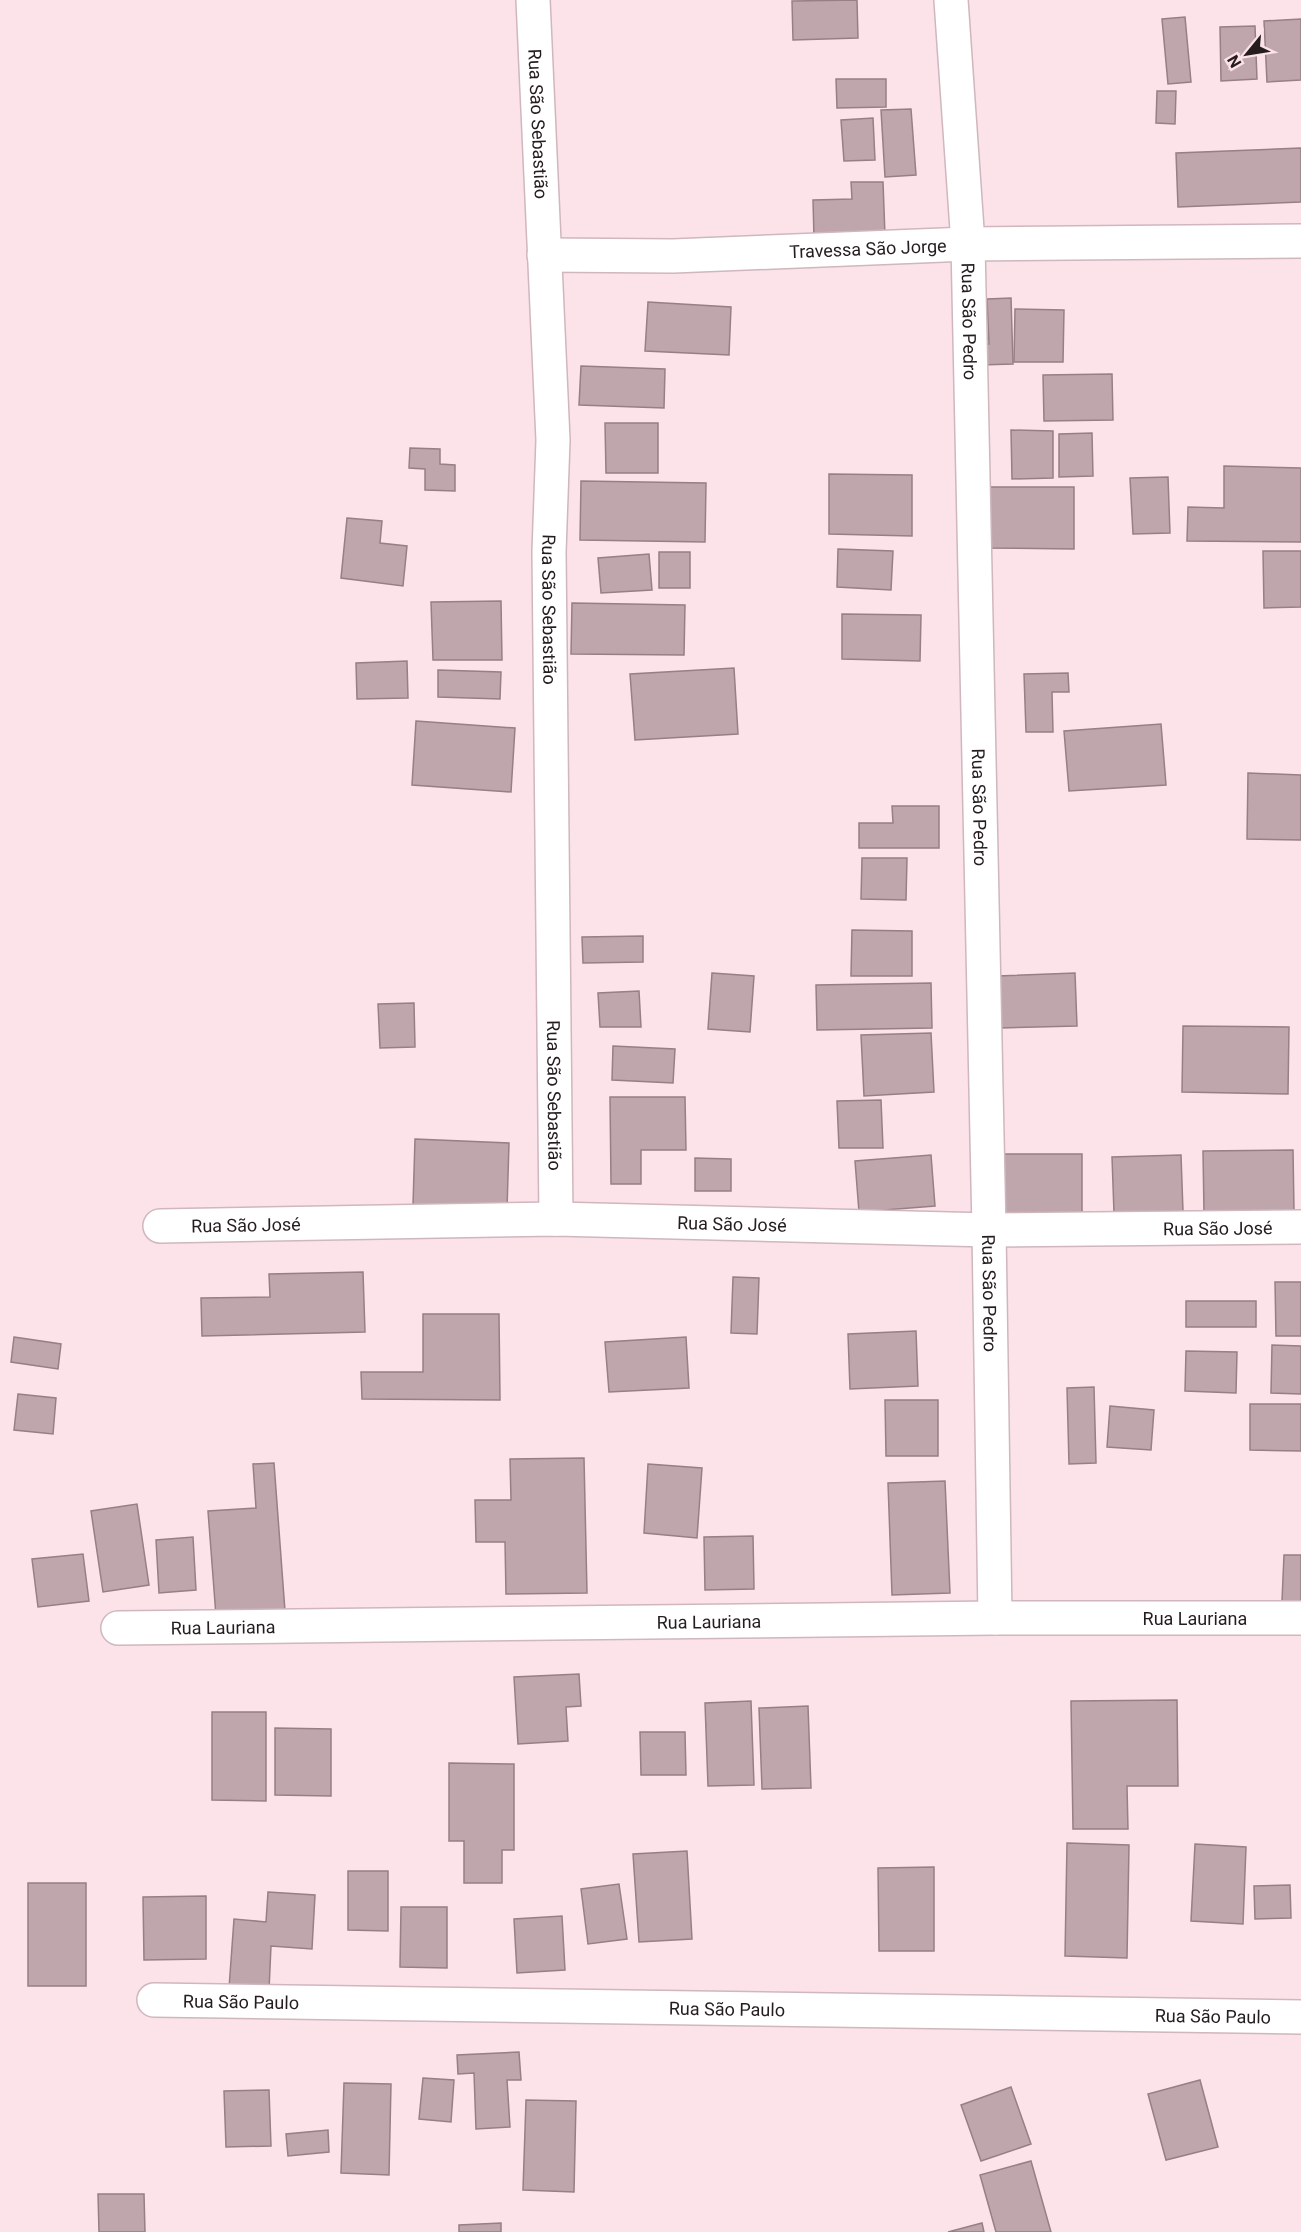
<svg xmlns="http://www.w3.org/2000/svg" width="1301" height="2232" viewBox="0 0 1301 2232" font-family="Roboto,sans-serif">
  <rect width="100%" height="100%" fill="#fce3e9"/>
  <g fill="#bea6ac" stroke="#967f85" stroke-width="1.5">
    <polygon points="857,0 858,38 793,40 792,1"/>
    <polygon points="1185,17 1191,82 1168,84 1162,19"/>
    <polygon points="1301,19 1301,80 1267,82 1264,21"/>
    <polygon points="1255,26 1257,79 1221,81 1220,27"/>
    <polygon points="836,79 886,79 886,107 837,108"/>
    <polygon points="1157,91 1176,91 1175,124 1156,123"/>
    <polygon points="911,109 916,175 885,177 881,110"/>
    <polygon points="873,118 875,160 844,161 841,120"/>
    <polygon points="1301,148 1301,202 1178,207 1176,153"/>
    <polygon points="851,182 883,182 885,236 814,238 813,200 852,199"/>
    <polygon points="1011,298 1013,364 980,365 978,344 989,344 987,299"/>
    <polygon points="648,302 731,307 729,355 645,351"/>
    <polygon points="1015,309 1064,310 1063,362 1014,362"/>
    <polygon points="581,366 665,369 664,408 579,405"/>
    <polygon points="1112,374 1113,420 1044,421 1043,375"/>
    <polygon points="605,423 658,423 658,473 606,473"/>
    <polygon points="1011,430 1053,431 1053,478 1012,479"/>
    <polygon points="1092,433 1093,476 1059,477 1059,434"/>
    <polygon points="410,448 440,449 440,464 455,465 455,491 425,490 425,469 409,468"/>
    <polygon points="1224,466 1301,468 1301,542 1187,541 1188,507 1224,508"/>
    <polygon points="829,474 912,475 912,536 829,534"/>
    <polygon points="1168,477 1170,533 1133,534 1130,478"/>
    <polygon points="581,481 706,483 705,542 580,540"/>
    <polygon points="986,487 1074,487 1074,549 986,548"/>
    <polygon points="347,518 382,521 380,543 407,546 403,586 341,578"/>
    <polygon points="838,549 893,551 891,590 837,587"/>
    <polygon points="1263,551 1301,551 1301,607 1264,608"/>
    <rect x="659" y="552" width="31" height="36"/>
    <polygon points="649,554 652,590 601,593 598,558"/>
    <polygon points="501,601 502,660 433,660 431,602"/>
    <polygon points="572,603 685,605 684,655 571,654"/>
    <polygon points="842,614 921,615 920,661 842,659"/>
    <polygon points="407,661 408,698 357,699 356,663"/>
    <polygon points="734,668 738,734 635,740 630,674"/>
    <polygon points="438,670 501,672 500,699 438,697"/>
    <polygon points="1068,673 1069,692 1052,692 1053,732 1026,732 1024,674"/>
    <polygon points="416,721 515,728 511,792 412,785"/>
    <polygon points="1161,724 1166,785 1069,791 1064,731"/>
    <polygon points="1248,773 1301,775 1301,840 1247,839"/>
    <polygon points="892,806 939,806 939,848 859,848 859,823 893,823"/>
    <polygon points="862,858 907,858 906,900 861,899"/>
    <polygon points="852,930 912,931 912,976 851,976"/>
    <polygon points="643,936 643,962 583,963 582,937"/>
    <polygon points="712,973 754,976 750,1032 708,1029"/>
    <polygon points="1075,973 1077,1026 1000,1028 998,976"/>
    <polygon points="931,983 932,1028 817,1030 816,985"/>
    <polygon points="639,991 641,1027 600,1027 598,993"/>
    <polygon points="414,1003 415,1047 380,1048 378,1004"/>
    <polygon points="1183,1026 1289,1027 1288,1094 1182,1092"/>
    <polygon points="931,1033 934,1092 864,1096 861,1035"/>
    <polygon points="613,1046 675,1049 673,1083 612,1080"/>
    <polygon points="610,1097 685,1097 686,1150 641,1150 641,1184 611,1184"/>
    <polygon points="881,1100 883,1148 839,1148 837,1101"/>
    <polygon points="415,1139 509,1143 507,1209 413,1205"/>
    <polygon points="1293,1150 1294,1211 1204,1212 1203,1151"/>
    <rect x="998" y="1154" width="84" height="61"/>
    <polygon points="931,1155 935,1206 859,1212 855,1161"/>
    <polygon points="1181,1155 1183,1211 1114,1213 1112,1157"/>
    <polygon points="695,1158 731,1159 731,1191 695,1191"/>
    <polygon points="363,1272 365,1332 202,1336 201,1298 270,1297 269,1274"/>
    <polygon points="733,1277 759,1278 757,1334 731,1333"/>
    <polygon points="1275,1282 1301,1282 1301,1336 1276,1336"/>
    <rect x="1186" y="1301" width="70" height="26"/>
    <polygon points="423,1314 499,1314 500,1400 362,1399 361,1372 423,1372"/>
    <polygon points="916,1331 918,1386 850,1389 848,1334"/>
    <polygon points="14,1337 61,1344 58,1369 11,1362"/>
    <polygon points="686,1337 689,1388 609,1392 605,1342"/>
    <polygon points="1272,1345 1301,1346 1301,1394 1271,1393"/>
    <polygon points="1186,1351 1237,1352 1236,1393 1185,1391"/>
    <polygon points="1094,1387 1096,1463 1069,1464 1067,1388"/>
    <polygon points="18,1394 56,1398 53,1434 14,1430"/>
    <polygon points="885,1400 938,1400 938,1456 886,1456"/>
    <polygon points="1250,1404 1301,1404 1301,1451 1250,1450"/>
    <polygon points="1110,1406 1154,1410 1151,1450 1107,1447"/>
    <polygon points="584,1458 587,1593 506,1594 505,1542 476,1542 475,1500 511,1500 510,1459"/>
    <polygon points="274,1463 285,1611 216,1616 208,1511 256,1508 253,1464"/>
    <polygon points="648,1464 702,1468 697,1538 644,1533"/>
    <polygon points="945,1481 950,1593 892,1595 888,1483"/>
    <polygon points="137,1504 149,1585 103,1592 91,1511"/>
    <polygon points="753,1536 754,1589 705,1590 704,1537"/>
    <polygon points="193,1537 196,1590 159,1593 156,1540"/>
    <polygon points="83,1554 89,1601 38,1607 32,1559"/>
    <polygon points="1284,1555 1301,1555 1301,1601 1282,1601"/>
    <polygon points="579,1674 581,1706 566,1707 568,1741 518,1744 514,1677"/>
    <polygon points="1177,1700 1178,1786 1127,1786 1128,1829 1073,1829 1071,1701"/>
    <polygon points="751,1701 754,1785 708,1786 705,1703"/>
    <polygon points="808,1706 811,1788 762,1789 759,1708"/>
    <polygon points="212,1712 266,1712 266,1801 212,1800"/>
    <polygon points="275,1728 331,1729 331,1796 275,1795"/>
    <polygon points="640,1732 685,1732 686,1775 641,1775"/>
    <polygon points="449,1763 514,1764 514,1850 502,1850 502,1883 464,1883 464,1841 449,1841"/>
    <polygon points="1067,1843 1129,1845 1127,1958 1065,1956"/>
    <polygon points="1195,1844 1246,1847 1243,1924 1191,1921"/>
    <polygon points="687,1851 692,1939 639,1942 633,1854"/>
    <polygon points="934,1867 934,1951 879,1951 878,1868"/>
    <polygon points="348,1871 388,1871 388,1931 348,1930"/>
    <rect x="28" y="1883" width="58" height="103"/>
    <polygon points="619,1884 627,1939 588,1944 581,1889"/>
    <polygon points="1290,1885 1291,1918 1255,1919 1254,1886"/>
    <polygon points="268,1892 315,1895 312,1949 271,1946 269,1990 229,1988 234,1919 266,1922"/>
    <polygon points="206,1896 206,1959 144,1960 143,1897"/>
    <polygon points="401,1907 447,1907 447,1968 400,1967"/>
    <polygon points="562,1916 565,1970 517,1973 514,1919"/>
    <polygon points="519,2052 521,2080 507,2080 510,2127 476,2129 474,2073 458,2074 457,2055"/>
    <polygon points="423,2078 454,2080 451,2122 419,2119"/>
    <polygon points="1200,2080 1218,2147 1166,2160 1148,2094"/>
    <polygon points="344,2083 391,2084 389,2175 341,2173"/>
    <polygon points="1011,2087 1031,2144 981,2161 961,2105"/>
    <polygon points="269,2090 271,2146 226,2147 224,2091"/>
    <polygon points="526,2100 576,2101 574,2192 523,2190"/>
    <polygon points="328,2130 329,2152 288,2156 286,2134"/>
    <polygon points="1031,2161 1051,2232 996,2232 980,2175"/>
    <polygon points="98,2194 144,2194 145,2232 99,2232"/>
    <polygon points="501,2223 501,2232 459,2232 459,2225"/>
    <polygon points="982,2223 984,2232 948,2232"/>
  </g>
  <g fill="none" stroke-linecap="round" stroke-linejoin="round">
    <g stroke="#cfb7bd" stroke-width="36">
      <g id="street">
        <path id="s1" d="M533,0L553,440L549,552L556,1219"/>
        <path id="s2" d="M951,0L968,244L989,1230L995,1618"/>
        <path id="s3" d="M544,255L673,256L968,244L1301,241"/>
        <path id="s4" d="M160,1226L556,1219L989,1230L1301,1227"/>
        <path id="s5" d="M118,1628L995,1618H1301"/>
        <path id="s6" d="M154,2000L1301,2017"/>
      </g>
    </g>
    <use href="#street" stroke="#fff" stroke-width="33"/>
  </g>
  <g text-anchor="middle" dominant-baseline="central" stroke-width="4.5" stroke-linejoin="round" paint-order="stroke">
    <g font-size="18" fill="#251c1e" stroke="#fce3e9">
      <text stroke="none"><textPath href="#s1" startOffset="124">Rua São Sebastião</textPath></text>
      <text stroke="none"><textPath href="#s3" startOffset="324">Travessa São Jorge</textPath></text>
      <text stroke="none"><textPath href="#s2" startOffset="322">Rua São Pedro</textPath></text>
      <text stroke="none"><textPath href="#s1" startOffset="610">Rua São Sebastião</textPath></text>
      <text stroke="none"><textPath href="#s2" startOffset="808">Rua São Pedro</textPath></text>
      <text stroke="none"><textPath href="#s1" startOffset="1096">Rua São Sebastião</textPath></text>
      <text stroke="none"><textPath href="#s4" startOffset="572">Rua São José</textPath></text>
      <text stroke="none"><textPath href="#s4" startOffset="86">Rua São José</textPath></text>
      <text stroke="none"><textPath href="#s4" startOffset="1058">Rua São José</textPath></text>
      <text stroke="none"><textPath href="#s2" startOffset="1294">Rua São Pedro</textPath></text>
      <text stroke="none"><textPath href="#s5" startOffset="1077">Rua Lauriana</textPath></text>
      <text stroke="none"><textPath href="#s5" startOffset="591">Rua Lauriana</textPath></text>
      <text stroke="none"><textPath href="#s5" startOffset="105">Rua Lauriana</textPath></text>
      <text stroke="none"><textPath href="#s6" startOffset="87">Rua São Paulo</textPath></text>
      <text stroke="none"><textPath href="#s6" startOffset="573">Rua São Paulo</textPath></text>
      <text stroke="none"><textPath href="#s6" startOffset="1059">Rua São Paulo</textPath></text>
    </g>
  </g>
  <g transform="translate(1247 54) rotate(240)" stroke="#fce3e9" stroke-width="4.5" paint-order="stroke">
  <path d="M0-4.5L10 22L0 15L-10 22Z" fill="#251c1e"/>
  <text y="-9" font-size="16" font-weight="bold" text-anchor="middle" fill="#251c1e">N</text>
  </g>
</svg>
